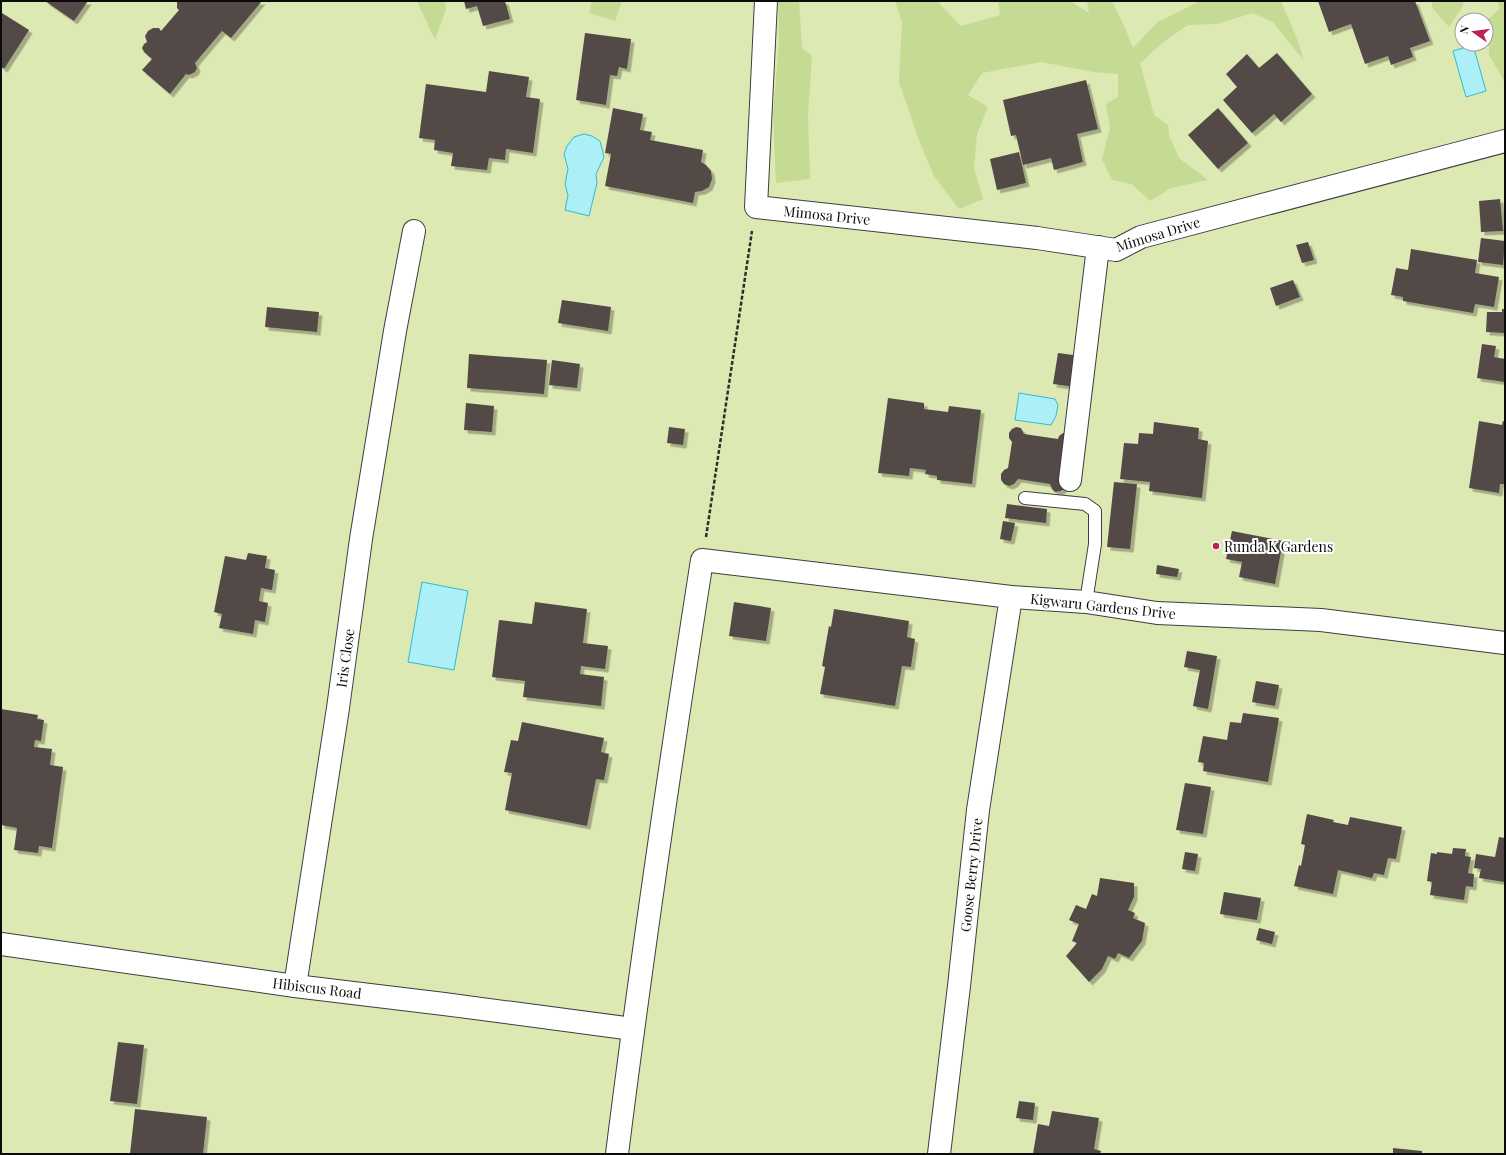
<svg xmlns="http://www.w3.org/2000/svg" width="1506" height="1155" viewBox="0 0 1506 1155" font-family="'Playfair Display',serif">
  <defs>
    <filter id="shadow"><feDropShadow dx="3.5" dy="3.5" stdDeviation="0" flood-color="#0004"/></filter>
  </defs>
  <rect width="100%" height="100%" fill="#fff5e8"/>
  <path fill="#dde9b2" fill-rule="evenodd" d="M1,1H1505V1154H1ZM1462,20H1486V44H1462Z"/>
  <g fill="#c5da92">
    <polygon points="417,1 445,1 446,9 435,40"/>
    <polygon points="592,1 622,1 615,21 589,13"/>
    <polygon points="778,1 799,1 802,48 812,56 808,115 810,179 776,183 773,115 779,41"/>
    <polygon points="895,1 937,1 961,26 1000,15 998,1 1070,1 1089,13 1087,1 1112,1 1125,28 1133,48 1158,22 1200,1 1281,1 1298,41 1304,61 1273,22 1253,13 1217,24 1188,25 1166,40 1140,63 1154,115 1168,125 1169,135 1179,158 1208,180 1171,188 1150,201 1132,184 1112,180 1102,159 1110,128 1106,104 1118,97 1118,74 1094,72 1041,62 982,73 968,95 988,107 977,134 974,168 983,199 959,209 934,176 920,143 899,82 902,22"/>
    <polygon points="1431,1 1464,1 1463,6 1449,27 1433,9"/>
    <polygon points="1497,1 1505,1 1505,82 1489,55 1489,19 1500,8"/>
  </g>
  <g fill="#adeff7" stroke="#32bacf">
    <polygon points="1473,45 1486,91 1466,97 1453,51"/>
    <polygon points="584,134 592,136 600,141 604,157 596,174 597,183 589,216 565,210 568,195 565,184 568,169 564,154 567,146 574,137"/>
    <polygon points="1019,393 1055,399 1058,405 1056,416 1051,425 1015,420"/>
    <polygon points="422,582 468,591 454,670 408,662"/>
  </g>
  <g fill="#534947" filter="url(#shadow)">
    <polygon points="45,1 88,1 74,21"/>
    <polygon points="177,1 262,1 231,38 222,31 195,63 197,68 195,72 189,75 186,74 170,94 142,70 152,59 144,52 142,48 144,44 147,42 145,36 148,31 153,28 159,28 161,31 179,10 177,8"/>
    <polygon points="464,1 505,1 510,19 483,26 477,6 466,9"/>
    <polygon points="1318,1 1415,1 1430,41 1410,48 1413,57 1391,65 1388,56 1365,64 1351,24 1329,32"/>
    <polygon points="2,13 29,30 4,69 1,67"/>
    <polygon points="585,33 631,39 627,69 619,67 617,76 610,75 606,105 576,100"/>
    <polygon points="1277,53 1312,94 1281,122 1274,114 1252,133 1223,100 1237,87 1226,74 1247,54 1259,68"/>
    <polygon points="489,71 529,77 526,97 540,99 533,153 506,149 505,160 489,158 487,170 451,166 453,153 434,150 435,140 419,138 426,84 486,92"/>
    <polygon points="1086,80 1098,129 1077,134 1083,162 1054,170 1051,158 1023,165 1016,135 1011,136 1003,100"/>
    <polygon points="613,108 643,114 640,130 652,132 650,140 703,150 701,162 706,165 711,171 712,179 709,187 702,191 695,192 693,203 605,186 611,154 605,153"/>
    <polygon points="1218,108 1248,143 1218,169 1188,135"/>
    <polygon points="1019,152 1026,183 997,190 990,159"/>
    <polygon points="1500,199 1503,231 1481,232 1479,201"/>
    <polygon points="1481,238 1505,241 1503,265 1478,262"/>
    <polygon points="1308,242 1314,260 1302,263 1296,245"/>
    <polygon points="1411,249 1477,260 1475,273 1499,277 1494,307 1475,304 1473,313 1403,301 1403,297 1391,295 1396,268 1408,270"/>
    <polygon points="1293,280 1300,297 1276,306 1270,288"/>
    <polygon points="562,300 611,307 608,331 558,323"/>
    <polygon points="267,307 319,312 317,332 265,327"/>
    <polygon points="1502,309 1505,309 1505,333 1486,332 1487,312 1502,312"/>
    <polygon points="1482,344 1496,346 1494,357 1505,359 1505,382 1477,378"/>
    <polygon points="1058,353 1088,357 1084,388 1053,384"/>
    <polygon points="469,354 547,360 544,394 467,388"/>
    <polygon points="552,360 580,364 577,388 549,385"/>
    <polygon points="888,398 924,403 924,409 948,412 949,406 981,410 972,484 937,480 937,476 925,474 926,470 910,468 909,476 878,473"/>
    <polygon points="466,403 494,406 492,432 464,430"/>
    <polygon points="1479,421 1502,425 1503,421 1505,421 1505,484 1500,484 1499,493 1469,488"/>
    <polygon points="1154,422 1199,428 1198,439 1208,441 1202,498 1149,491 1150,482 1120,479 1124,443 1138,444 1139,433 1153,434"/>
    <polygon points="669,427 685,429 683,445 667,443"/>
    <polygon points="1016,427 1021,428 1024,434 1058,439 1059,436 1063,433 1068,433 1064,488 1061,491 1055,492 1052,489 1050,484 1018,479 1014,484 1009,486 1004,484 1001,480 1001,474 1004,470 1008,468 1012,442 1009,438 1009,433 1012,429"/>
    <polygon points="1114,482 1137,484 1130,549 1107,547"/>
    <polygon points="1007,504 1047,509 1046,523 1005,518"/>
    <polygon points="1003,521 1015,523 1011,541 1000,539"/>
    <polygon points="1232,531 1283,541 1275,584 1239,577 1242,562 1226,559"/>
    <polygon points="248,553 267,556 265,568 275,570 272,590 261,588 259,601 268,603 265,622 255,620 253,634 219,628 222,614 214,612 225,556 246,560"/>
    <polygon points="1157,565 1179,569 1177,577 1156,574"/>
    <polygon points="535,602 587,609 583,643 608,646 605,669 581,666 580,674 604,677 601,706 523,697 525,681 492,677 499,620 532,624"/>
    <polygon points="734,602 771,608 766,641 729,636"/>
    <polygon points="834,609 909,621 907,637 915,639 911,667 902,666 895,706 820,694 825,667 822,666 829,626 831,627"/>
    <polygon points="1187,651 1217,656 1208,709 1193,706 1200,670 1184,667"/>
    <polygon points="1256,681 1279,685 1275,706 1252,702"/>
    <polygon points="1,709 38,715 37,719 44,720 41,741 35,740 34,747 52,749 50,765 63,767 52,848 39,846 38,853 14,850 17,828 1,825"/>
    <polygon points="1243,713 1279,718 1268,782 1203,771 1204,763 1198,762 1203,736 1227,740 1230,722 1241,723"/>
    <polygon points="522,722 604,738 601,752 609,754 604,780 596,779 587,826 505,810 512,773 504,772 511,740 518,741"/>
    <polygon points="1185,783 1211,787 1203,834 1176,830"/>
    <polygon points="1307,814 1334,820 1333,822 1348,825 1350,817 1402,827 1396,859 1388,858 1384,875 1374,873 1372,878 1338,870 1333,894 1294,886 1299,865 1301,866 1305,845 1301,844"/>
    <polygon points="1499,837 1505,838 1505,882 1479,878 1481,869 1474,868 1476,854 1495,857"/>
    <polygon points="1453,848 1466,849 1465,856 1471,857 1468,873 1474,874 1473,887 1466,886 1464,900 1430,895 1432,882 1427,881 1431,853 1437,854 1437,852 1452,854"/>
    <polygon points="1185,852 1198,854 1195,871 1182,869"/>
    <polygon points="1100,878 1134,883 1134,897 1128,910 1135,913 1133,918 1145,923 1142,941 1129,958 1118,953 1115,959 1108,956 1102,969 1089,982 1066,956 1077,943 1072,941 1079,924 1069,920 1076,905 1086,909 1092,894 1097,896"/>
    <polygon points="1224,892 1261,898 1257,920 1220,914"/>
    <polygon points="1259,928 1275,932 1272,944 1256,940"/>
    <polygon points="118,1042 144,1045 137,1104 110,1101"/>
    <polygon points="1019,1101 1035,1103 1033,1120 1016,1118"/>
    <polygon points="135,1109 207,1117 203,1154 130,1154"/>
    <polygon points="1052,1111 1099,1118 1094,1149 1101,1151 1100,1154 1033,1154 1038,1124 1049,1126"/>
    <polygon points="1393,1148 1422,1151 1422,1154 1393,1154"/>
  </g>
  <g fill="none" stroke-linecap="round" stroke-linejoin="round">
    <g stroke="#3e3e3e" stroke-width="14">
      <polyline id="service" points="1025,498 1085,504 1095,511 1095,544 1086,602"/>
    </g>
    <g stroke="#3e3e3e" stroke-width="24">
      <g id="minor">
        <polyline points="766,1 756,207 1037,238 1116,250 1141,237 1505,141"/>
        <polyline points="1070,480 1098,247"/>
        <polyline points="1,944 295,986 444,1004 633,1029"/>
        <polyline points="295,986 338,708 361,539 395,331 414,231"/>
        <path d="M617,1154C642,955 671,758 702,560L1011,597L1086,602L1157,613L1321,620L1505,643"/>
        <polyline points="939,1154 959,986 978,810 1011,597"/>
      </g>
    </g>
    <polyline stroke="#2d2d2d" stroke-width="2.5" stroke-dasharray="4 2" stroke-linecap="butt" points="706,537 752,231"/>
    <use href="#service" stroke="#fff" stroke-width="12"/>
    <use href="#minor" stroke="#fff" stroke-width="22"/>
  </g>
  <circle fill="#bc2252" stroke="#fff" stroke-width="1.5" cx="1216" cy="546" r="4"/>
  <g text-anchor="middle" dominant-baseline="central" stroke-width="4" stroke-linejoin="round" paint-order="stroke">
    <g font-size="14" fill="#0b0b0b" stroke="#fff">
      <text transform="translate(827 215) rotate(6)">Mimosa Drive</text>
      <text transform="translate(1158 234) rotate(-17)">Mimosa Drive</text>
      <text transform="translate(1103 606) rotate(6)">Kigwaru Gardens Drive</text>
      <text transform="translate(345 658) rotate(-82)">Iris Close</text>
      <text transform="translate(971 875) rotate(-84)">Goose Berry Drive</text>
      <text transform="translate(317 988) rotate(7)">Hibiscus Road</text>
    </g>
    <g font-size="14" fill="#0b0b0b" stroke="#fff" text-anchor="start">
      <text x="1224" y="546">Runda K Gardens</text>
    </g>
  </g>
  <rect width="1506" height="1155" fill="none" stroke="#0b0b0b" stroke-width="4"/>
  <g transform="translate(1474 32) rotate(284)"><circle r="19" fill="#ffffff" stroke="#9d9d9d"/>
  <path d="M0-3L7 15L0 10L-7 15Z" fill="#bc2252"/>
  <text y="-6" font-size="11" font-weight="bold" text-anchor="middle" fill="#0b0b0b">N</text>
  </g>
</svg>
